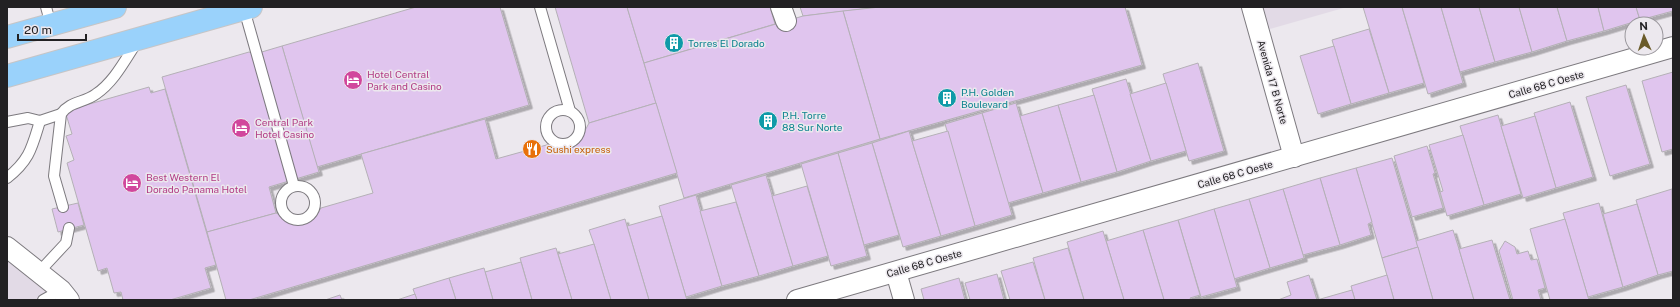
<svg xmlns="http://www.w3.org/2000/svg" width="1680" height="307" viewBox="0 0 1680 307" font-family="'Public Sans',sans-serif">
  <defs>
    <filter id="shadow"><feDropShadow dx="3.5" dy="3.5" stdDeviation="0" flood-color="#0004"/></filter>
  </defs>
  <rect width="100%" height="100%" fill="#ece8ee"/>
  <g fill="#e2dae6">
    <polygon points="1252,7 1347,7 1259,32"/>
    <polygon points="7,259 47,293 52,300 7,300"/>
  </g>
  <g fill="#e0c5ee" stroke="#b4b0b6" filter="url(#shadow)">
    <polygon points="416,7 500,7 529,105 317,167 282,46"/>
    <polygon points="555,7 627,7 656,103 589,123"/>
    <polygon points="627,7 770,7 775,24 644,63"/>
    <polygon points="800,7 880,7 803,16"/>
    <polygon points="880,7 1125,7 1142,65 880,139 843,11"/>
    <polygon points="1363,7 1402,7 1424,83 1389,93"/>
    <polygon points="1402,7 1441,7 1463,83 1428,94"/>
    <polygon points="1441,7 1479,7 1495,62 1460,72"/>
    <polygon points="1479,7 1519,7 1532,52 1495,62"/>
    <polygon points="1519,7 1557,7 1567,41 1532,52"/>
    <polygon points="1557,7 1598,7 1604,31 1567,41"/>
    <polygon points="1598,7 1636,7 1640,20 1604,31"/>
    <polygon points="1636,7 1672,7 1673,11 1640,20"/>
    <polygon points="843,11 880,139 684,198 644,63 803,16"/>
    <polygon points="1369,29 1389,93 1351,104 1332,40"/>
    <polygon points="282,46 319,172 269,187 276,213 207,232 162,77 249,52 255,54"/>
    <polygon points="1334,46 1351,104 1318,114 1300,56"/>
    <polygon points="1198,63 1224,151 1189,161 1163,74"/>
    <polygon points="1673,72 1673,149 1662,152 1642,81"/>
    <polygon points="1126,79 1151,161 1117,172 1092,89"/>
    <polygon points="1166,83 1186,151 1151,161 1130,94"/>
    <polygon points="1626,85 1650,164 1610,176 1586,97"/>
    <polygon points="149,87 151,93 165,89 216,265 205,268 211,288 170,300 123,300 121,292 114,293 107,268 98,271 67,163 74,160 66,136 72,134 65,111"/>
    <polygon points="1094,95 1117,172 1081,182 1058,105"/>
    <polygon points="1570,102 1593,177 1556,188 1534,113"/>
    <polygon points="656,103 677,173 249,300 226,300 207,232 276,213 297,224 314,219 321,208 373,193 361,154 485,119 496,159 550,144 559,150 578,144 589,123"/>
    <polygon points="1016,103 1043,193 1008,203 982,113"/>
    <polygon points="1058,105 1081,182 1043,193 1020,116"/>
    <polygon points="982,113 1012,215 975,226 945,124"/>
    <polygon points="1498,115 1521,194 1484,205 1460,126"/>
    <polygon points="1535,116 1556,188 1523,198 1501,126"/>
    <polygon points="909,131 941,236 903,247 872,143"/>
    <polygon points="948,131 975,226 941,236 912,141"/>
    <polygon points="1463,135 1484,205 1447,216 1440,192 1443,191 1429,145"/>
    <polygon points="872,143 899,235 864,245 838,153"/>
    <polygon points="1427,146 1435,173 1433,174 1443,208 1412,217 1394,156"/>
    <polygon points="838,153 867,256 831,266 801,164"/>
    <polygon points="1392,158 1418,247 1382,258 1356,168"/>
    <polygon points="1356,168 1372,222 1368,224 1371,235 1340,245 1320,178"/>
    <polygon points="766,175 793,266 759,276 731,185"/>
    <polygon points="1320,178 1340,245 1303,255 1283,189"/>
    <polygon points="807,186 828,256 793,266 772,196"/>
    <polygon points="1283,189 1304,258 1270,268 1249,199"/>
    <polygon points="1672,189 1673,271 1658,275 1636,200"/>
    <polygon points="696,195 722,286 686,297 659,206"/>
    <polygon points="1249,199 1270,268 1234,279 1214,209"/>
    <polygon points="736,202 759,276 722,286 700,211"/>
    <polygon points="78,203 84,225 58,232 52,209"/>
    <polygon points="1599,203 1623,287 1588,297 1563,213"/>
    <polygon points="1637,204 1658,275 1623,287 1603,214"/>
    <polygon points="1214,209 1237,287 1201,297 1178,220"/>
    <polygon points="662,216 686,297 687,300 649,300 627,226"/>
    <polygon points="625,219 627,226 649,300 611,300 594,244 589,230"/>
    <polygon points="1565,219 1588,297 1589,300 1550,300 1530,229"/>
    <polygon points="1178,220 1200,295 1190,298 1191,300 1164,300 1143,230"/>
    <polygon points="1143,230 1164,300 1124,300 1106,241"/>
    <polygon points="1453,230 1459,249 1474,300 1433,300 1416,241"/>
    <polygon points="1103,231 1106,241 1124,300 1084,300 1067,242"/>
    <polygon points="1492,240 1510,300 1474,300 1459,249"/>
    <polygon points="1505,241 1515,247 1517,254 1528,251 1531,260 1537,259 1545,288 1538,290 1541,300 1513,300 1499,251"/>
    <polygon points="594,244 611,300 572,300 558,254"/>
    <polygon points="1418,247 1433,300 1394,300 1382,258"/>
    <polygon points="556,248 572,300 532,300 520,258"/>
    <polygon points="1068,248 1084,300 1045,300 1033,258"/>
    <polygon points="521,262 532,300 493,300 485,272"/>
    <polygon points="1033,262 1045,300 1010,300 1001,271"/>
    <polygon points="484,268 493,300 456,300 449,278"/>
    <polygon points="997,274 1004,300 970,300 965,283"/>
    <polygon points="1309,275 1317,300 1278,300 1291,295 1287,282"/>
    <polygon points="1387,275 1394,300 1355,300 1351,286"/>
    <polygon points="449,278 456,300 417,300 413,289"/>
    <polygon points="959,278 965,300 924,300 921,289"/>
    <polygon points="1352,290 1355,300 1317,300"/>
    <polygon points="415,294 417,300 397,300"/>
    <polygon points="340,295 342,300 325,300"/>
  </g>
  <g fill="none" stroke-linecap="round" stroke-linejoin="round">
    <g stroke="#7d7a7f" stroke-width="12">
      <g id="lane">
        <polyline points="46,7 51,25"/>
        <polyline points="540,7 570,111"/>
        <polyline points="244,9 294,186"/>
        <circle cx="563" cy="127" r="17"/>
        <polyline points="7,122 28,118 40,121 61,114"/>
        <path d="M7,178C30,160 32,147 40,121"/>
        <circle cx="298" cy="203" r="17"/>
        <path d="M63,207L54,176L61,114C70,101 84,103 96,94C114,82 125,60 137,42"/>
        <polyline points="39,272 66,243 69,228"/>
        <polyline points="43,300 61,290"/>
      </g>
    </g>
    <g stroke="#7d7a7f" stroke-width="22">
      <g id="street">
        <polyline points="781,7 786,21"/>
        <polyline points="1252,7 1294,157"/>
        <polyline points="7,247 61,290 69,300"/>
        <polyline points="896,272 904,300"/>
        <polyline points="797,300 1673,47"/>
      </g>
    </g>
    <g stroke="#c6c5c6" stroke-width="24">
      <g id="primary">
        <polyline points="7,37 115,7"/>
        <polyline points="7,76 251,7"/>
      </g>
    </g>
    <use href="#lane" stroke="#fff" stroke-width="10"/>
    <use href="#street" stroke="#fff" stroke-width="20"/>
    <use href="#primary" stroke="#9ad2fb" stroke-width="22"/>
  </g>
  <defs>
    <g id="building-disc" transform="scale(1)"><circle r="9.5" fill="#0f9aa8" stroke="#ece8ee"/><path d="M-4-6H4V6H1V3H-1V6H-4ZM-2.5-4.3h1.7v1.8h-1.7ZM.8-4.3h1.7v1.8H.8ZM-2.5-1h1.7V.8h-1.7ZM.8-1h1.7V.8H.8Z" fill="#fff"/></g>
    <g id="hotel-disc" transform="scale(1)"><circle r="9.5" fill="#d1479c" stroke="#ece8ee"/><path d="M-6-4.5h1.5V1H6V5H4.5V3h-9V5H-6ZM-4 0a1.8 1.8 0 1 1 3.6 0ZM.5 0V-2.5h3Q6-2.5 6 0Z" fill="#fff"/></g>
    <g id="restaurant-disc" transform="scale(1)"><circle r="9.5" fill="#e8710a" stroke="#ece8ee"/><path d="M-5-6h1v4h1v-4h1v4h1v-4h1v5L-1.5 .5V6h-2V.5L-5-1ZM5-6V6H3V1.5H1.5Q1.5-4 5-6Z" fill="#fff"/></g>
  </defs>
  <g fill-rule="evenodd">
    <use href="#building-disc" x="674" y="43"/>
    <use href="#hotel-disc" x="353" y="80"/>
    <use href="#building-disc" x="947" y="98"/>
    <use href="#building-disc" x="768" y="121"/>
    <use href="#hotel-disc" x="241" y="128"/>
    <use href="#restaurant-disc" x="532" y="149"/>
    <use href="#hotel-disc" x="132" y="183"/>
  </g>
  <g text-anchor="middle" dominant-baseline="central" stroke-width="3" stroke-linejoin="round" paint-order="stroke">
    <g font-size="10" fill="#0d838f" stroke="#ece8ee" text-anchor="start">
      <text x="688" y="43">Torres El Dorado</text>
      <text x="961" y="92">P.H. Golden<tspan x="961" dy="12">Boulevard</tspan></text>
      <text x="782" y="115">P.H. Torre<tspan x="782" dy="12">88 Sur Norte</tspan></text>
    </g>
    <g font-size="10" fill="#b23c85" stroke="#ece8ee" text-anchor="start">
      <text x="367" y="74">Hotel Central<tspan x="367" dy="12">Park and Casino</tspan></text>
      <text x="255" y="122">Central Park<tspan x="255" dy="12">Hotel Casino</tspan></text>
      <text x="146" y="177">Best Western El<tspan x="146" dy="12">Dorado Panama Hotel</tspan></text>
    </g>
    <g font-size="10" fill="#222123" stroke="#ece8ee">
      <text transform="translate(1273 82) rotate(74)">Avenida 17 B Norte</text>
      <text transform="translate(1546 84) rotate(-16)">Calle 68 C Oeste</text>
      <text transform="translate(1235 174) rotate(-16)">Calle 68 C Oeste</text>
      <text transform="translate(924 263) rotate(-16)">Calle 68 C Oeste</text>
    </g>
    <g font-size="10" fill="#c56008" stroke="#ece8ee" text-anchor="start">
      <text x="546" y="149">Sushi express</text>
    </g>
  </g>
  <rect width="1680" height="307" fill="none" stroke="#222123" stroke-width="16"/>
  <g transform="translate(1644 36) rotate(357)"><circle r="19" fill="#ece8ee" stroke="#9b989d"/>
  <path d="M0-3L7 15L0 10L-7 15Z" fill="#6a5b29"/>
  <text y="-6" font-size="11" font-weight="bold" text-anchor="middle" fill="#222123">N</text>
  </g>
  <path d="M18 34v6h68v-6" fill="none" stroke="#222123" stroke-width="2"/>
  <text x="24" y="34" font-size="12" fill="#222123" stroke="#ece8ee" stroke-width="3" paint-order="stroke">20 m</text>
</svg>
